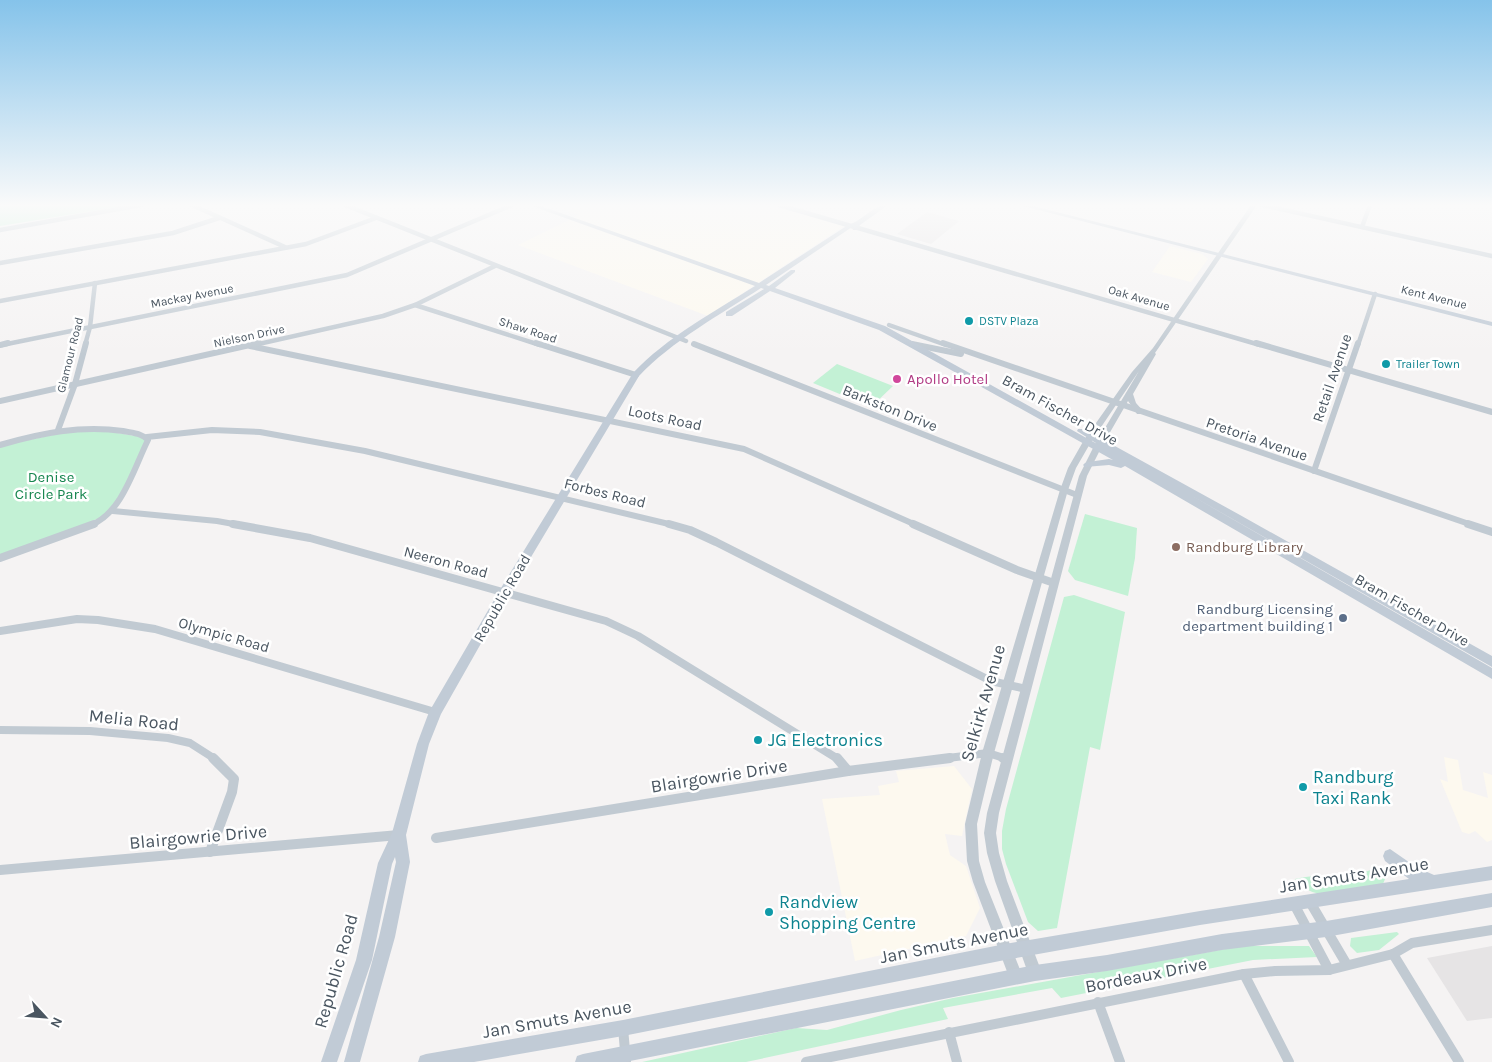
<svg xmlns="http://www.w3.org/2000/svg" width="1492" height="1062" viewBox="0 0 1492 1062" font-family="Karla,sans-serif">
  <rect width="100%" height="100%" fill="#f5f3f3"/>
  <g fill="#fdf9ef">
    <polygon points="549,205 771,205 844,226 708,316 518,245 579,215"/>
    <polygon points="1170,246 1202,254 1208,259 1191,282 1152,272"/>
    <polygon points="1444,757 1458,760 1463,790 1488,798 1483,772 1492,775 1492,840 1487,842 1475,831 1469,834 1462,832 1440,779 1448,782"/>
    <polygon points="954,766 972,789 962,836 945,834 950,855 966,866 980,908 966,936 855,961 822,799 880,795 878,786 899,782 896,771"/>
  </g>
  <g fill="#e6e4e5">
    <polygon points="927,212 959,221 931,244 897,234"/>
    <polygon points="1492,946 1492,1018 1467,1021 1427,958"/>
  </g>
  <g fill="#c3f1d5">
    <polygon points="0,205 117,205 117,207 0,226"/>
    <polygon points="837,364 893,386 871,407 813,383"/>
    <polygon points="86,428 148,438 112,513 0,558 0,446"/>
    <polygon points="1085,514 1137,528 1135,558 1128,596 1075,580 1068,571"/>
    <polygon points="1074,595 1125,612 1100,750 1090,747 1057,928 1038,931 1028,922 1006,864 1002,849 1002,831 1006,809 1064,597"/>
    <path d="M1379,868L1387,874L1383,884L1320,894C1309,892 1302,887 1295,879C1306,877 1323,873 1334,880Z"/>
    <polygon points="1397,932 1399,934 1379,950 1357,953 1350,946 1351,938"/>
    <polygon points="1242,946 1309,946 1317,957 1253,960 1061,998 1052,988 943,1008 948,1019 746,1062 642,1062 796,1028 827,1030 901,1010 953,998"/>
  </g>
  <g fill="none" stroke-linecap="round" stroke-linejoin="round">
    <g stroke="#c1cad2" stroke-width="4.5">
      <polyline points="192,205 285,247"/>
      <polyline points="345,205 686,341"/>
      <polyline points="779,205 1260,345"/>
      <polyline points="1262,205 1492,256"/>
      <polyline points="1362,227 1370,205"/>
      <polyline points="0,230 141,205"/>
      <polyline points="0,263 173,233 219,218"/>
      <polyline points="0,301 306,244 376,218"/>
      <polyline points="415,305 540,345"/>
      <polyline points="889,325 946,345"/>
      <polyline points="694,344 696,345"/>
      <polyline points="912,344 915,345"/>
      <polyline points="2,345 347,275 512,205"/>
      <polyline points="85,345 90,327 95,283"/>
      <polyline points="254,345 383,316 415,305 495,266"/>
      <polyline points="1358,345 1375,294"/>
    </g>
    <g stroke="#c1cad2" stroke-width="6">
      <polyline points="536,343 636,375"/>
      <polyline points="943,343 1472,525"/>
      <polyline points="1256,343 1492,412"/>
      <polyline points="694,344 1077,495"/>
      <polyline points="912,344 961,354"/>
      <polyline points="0,345 8,343"/>
      <polyline points="250,346 744,449 916,525"/>
      <polyline points="0,401 259,343"/>
      <polyline points="58,430 75,384 86,343"/>
      <polyline points="147,437 212,430 260,432 365,451 673,525"/>
      <path d="M0,445C41,433 81,425 123,431C132,433 142,433 148,440C134,468 122,513 91,525"/>
      <polyline points="1314,471 1358,343"/>
      <polyline points="113,511 217,521 239,525"/>
    </g>
    <g stroke="#c1cad2" stroke-width="8">
      <polyline points="233,524 310,538 606,621 638,636 838,759"/>
      <polyline points="669,524 690,530 716,542 991,681 1026,689"/>
      <polyline points="913,524 1017,570 1054,583"/>
      <polyline points="1468,524 1492,532"/>
      <polyline points="0,558 94,524"/>
      <polyline points="0,631 77,619 98,620 155,629 435,712"/>
      <polyline points="0,730 90,731 168,738 190,743 215,759"/>
      <polyline points="940,759 988,753 1007,759"/>
    </g>
    <g stroke="#c1cad2" stroke-width="10">
      <polyline points="837,758 848,771"/>
      <polyline points="1003,758 1007,759"/>
      <polyline points="436,838 848,771 950,758"/>
      <polyline points="210,852 232,792 234,779 213,758"/>
      <polyline points="0,870 399,835"/>
      <polyline points="1310,902 1347,965"/>
      <polyline points="1294,904 1329,970"/>
      <polyline points="1393,954 1459,1062"/>
      <polyline points="1244,974 1289,1062"/>
      <polyline points="1098,1002 1120,1062"/>
      <polyline points="623,1028 626,1062"/>
      <polyline points="949,1032 957,1062"/>
      <polyline points="806,1062 1244,974 1275,971 1329,970 1393,954 1412,943 1492,930"/>
    </g>
    <polygon fill="#c1cad2" fill-rule="evenodd" points="1251,205 1257,205 1155,353 1156,354 1133,394 1136,403 1144,412 1143,414 1137,414 1128,401 1101,448 1087,476 999,813 996,833 999,853 1007,881 1042,973 1040,978 1035,980 1030,978 1028,973 995,881 987,853 984,833 987,813 1079,476 1093,448 1139,371 1091,442 1076,468 1068,490 994,753 977,824 979,861 985,882 1023,977 1021,982 1016,984 1011,982 973,882 967,861 965,824 982,753 1060,490 1068,468 1084,440 1132,372 1153,348"/>
    <g fill="#c1cbd6" fill-rule="evenodd">
      <path d="M529,205H538L759,283L848,225C862,221 873,205 888,205L860,225L857,230H853L852,227L766,285L769,286L791,270H795V272L775,288L885,326L1099,445L1077,431L1078,429H1084L1240,515L1492,656V667L1187,493L1492,668V679L1125,466L1121,468L1109,465L1085,467L1083,465L1085,463L1088,462L1109,459L1113,460L879,330L770,291L732,316H726V312L764,289L761,288C721,314 672,341 639,376L509,594L441,714L429,744L406,835L410,862L395,937L360,1062H344L379,937L396,862L395,857L392,864L372,960L337,1062H321L356,960L378,863L392,833L417,744L429,712L501,588L633,373C667,337 714,312 755,286Z"/>
      <polygon points="1019,205 1029,205 1492,322 1492,326"/>
      <polygon points="1390,849 1416,867 1434,875 1492,866 1492,880 1200,925 1005,960 623,1036 474,1062 418,1062 420,1056 426,1054 623,1020 1005,944 1200,911 1409,879 1385,861 1383,856 1385,851"/>
      <polygon points="1492,893 1492,907 1326,937 1222,950 1107,971 1035,981 625,1062 575,1062 577,1056 583,1054 1035,965 1107,955 1222,934 1326,921"/>
    </g>
  </g>
  <linearGradient id="sky" x2="0" y2="1"><stop stop-color="#85c3ea"/><stop offset="0.58" stop-color="#fafafa"/><stop offset="1" stop-color="#fafafa" stop-opacity="0"/></linearGradient>
  <rect width="1492" height="354" fill="url(#sky)"/>
  <g fill="#0f9aa8" stroke="#fff" stroke-width="2">
    <circle cx="969" cy="321" r="5"/>
    <circle cx="1386" cy="364" r="5"/>
    <circle cx="758" cy="740" r="5"/>
    <circle cx="1303" cy="787" r="5"/>
    <circle cx="769" cy="912" r="5"/>
  </g>
  <circle fill="#d1479c" stroke="#fff" stroke-width="2" cx="897" cy="379" r="5"/>
  <circle fill="#8d6e63" stroke="#fff" stroke-width="2" cx="1176" cy="547" r="5"/>
  <circle fill="#5c6f8a" stroke="#fff" stroke-width="2" cx="1343" cy="618" r="5"/>
  <g text-anchor="middle" dominant-baseline="central" stroke-width="5" stroke-linejoin="round" paint-order="stroke">
    <g font-size="12" fill="#4a5661" stroke="#fff">
      <text transform="translate(192 296) rotate(-11)">Mackay Avenue</text>
      <text transform="translate(1434 297) rotate(14)">Kent Avenue</text>
      <text transform="translate(1139 298) rotate(16)">Oak Avenue</text>
      <text transform="translate(528 330) rotate(18)">Shaw Road</text>
      <text transform="translate(249 336) rotate(-12)">Nielson Drive</text>
      <text transform="translate(70 355) rotate(-76)">Glamour Road</text>
    </g>
    <g font-size="12" fill="#0d838f" stroke="#fff" text-anchor="start">
      <text x="979" y="321">DSTV Plaza</text>
      <text x="1396" y="364">Trailer Town</text>
    </g>
    <g font-size="15" fill="#4a5661" stroke="#fff">
      <text transform="translate(1332 378) rotate(-71)">Retail Avenue</text>
      <text transform="translate(890 408) rotate(22)">Barkston Drive</text>
      <text transform="translate(1060 410) rotate(29)">Bram Fischer Drive</text>
      <text transform="translate(665 418) rotate(12)">Loots Road</text>
      <text transform="translate(1257 439) rotate(19)">Pretoria Avenue</text>
      <text transform="translate(605 493) rotate(14)">Forbes Road</text>
      <text transform="translate(446 562) rotate(15)">Neeron Road</text>
      <text transform="translate(502 598) rotate(-60)">Republic Road</text>
      <text transform="translate(1412 610) rotate(30)">Bram Fischer Drive</text>
      <text transform="translate(224 635) rotate(16)">Olympic Road</text>
    </g>
    <g font-size="15" fill="#b23c85" stroke="#fff" text-anchor="start">
      <text x="907" y="379">Apollo Hotel</text>
    </g>
    <g font-size="15" fill="#17864f" stroke="#fff">
      <text x="51" y="477">Denise<tspan x="51" dy="17">Circle Park</tspan></text>
    </g>
    <g font-size="15" fill="#785e54" stroke="#fff" text-anchor="start">
      <text x="1186" y="547">Randburg Library</text>
    </g>
    <g font-size="15" fill="#4e5e75" stroke="#fff" text-anchor="end">
      <text x="1333" y="609">Randburg Licensing<tspan x="1333" dy="17">department building 1</tspan></text>
    </g>
    <g font-size="18" fill="#4a5661" stroke="#fff">
      <text transform="translate(983 703) rotate(-74)">Selkirk Avenue</text>
      <text transform="translate(134 720) rotate(6)">Melia Road</text>
      <text transform="translate(719 776) rotate(-9)">Blairgowrie Drive</text>
      <text transform="translate(198 837) rotate(-5)">Blairgowrie Drive</text>
      <text transform="translate(1354 875) rotate(-9)">Jan Smuts Avenue</text>
      <text transform="translate(954 943) rotate(-11)">Jan Smuts Avenue</text>
      <text transform="translate(336 971) rotate(-74)">Republic Road</text>
      <text transform="translate(1146 975) rotate(-11)">Bordeaux Drive</text>
      <text transform="translate(557 1019) rotate(-10)">Jan Smuts Avenue</text>
    </g>
    <g font-size="18" fill="#0d838f" stroke="#fff" text-anchor="start">
      <text x="768" y="740">JG Electronics</text>
      <text x="1313" y="777">Randburg<tspan x="1313" dy="21">Taxi Rank</tspan></text>
      <text x="779" y="902">Randview<tspan x="779" dy="21">Shopping Centre</tspan></text>
    </g>
  </g>
  <g transform="translate(45 1017) rotate(116)" stroke="#ffffff" stroke-width="4" paint-order="stroke">
  <path d="M0-4L9 19L0 12L-9 19Z" fill="#4a5661"/>
  <text y="-8" font-size="14" font-weight="bold" text-anchor="middle" fill="#4a5661">N</text>
  </g>
</svg>
